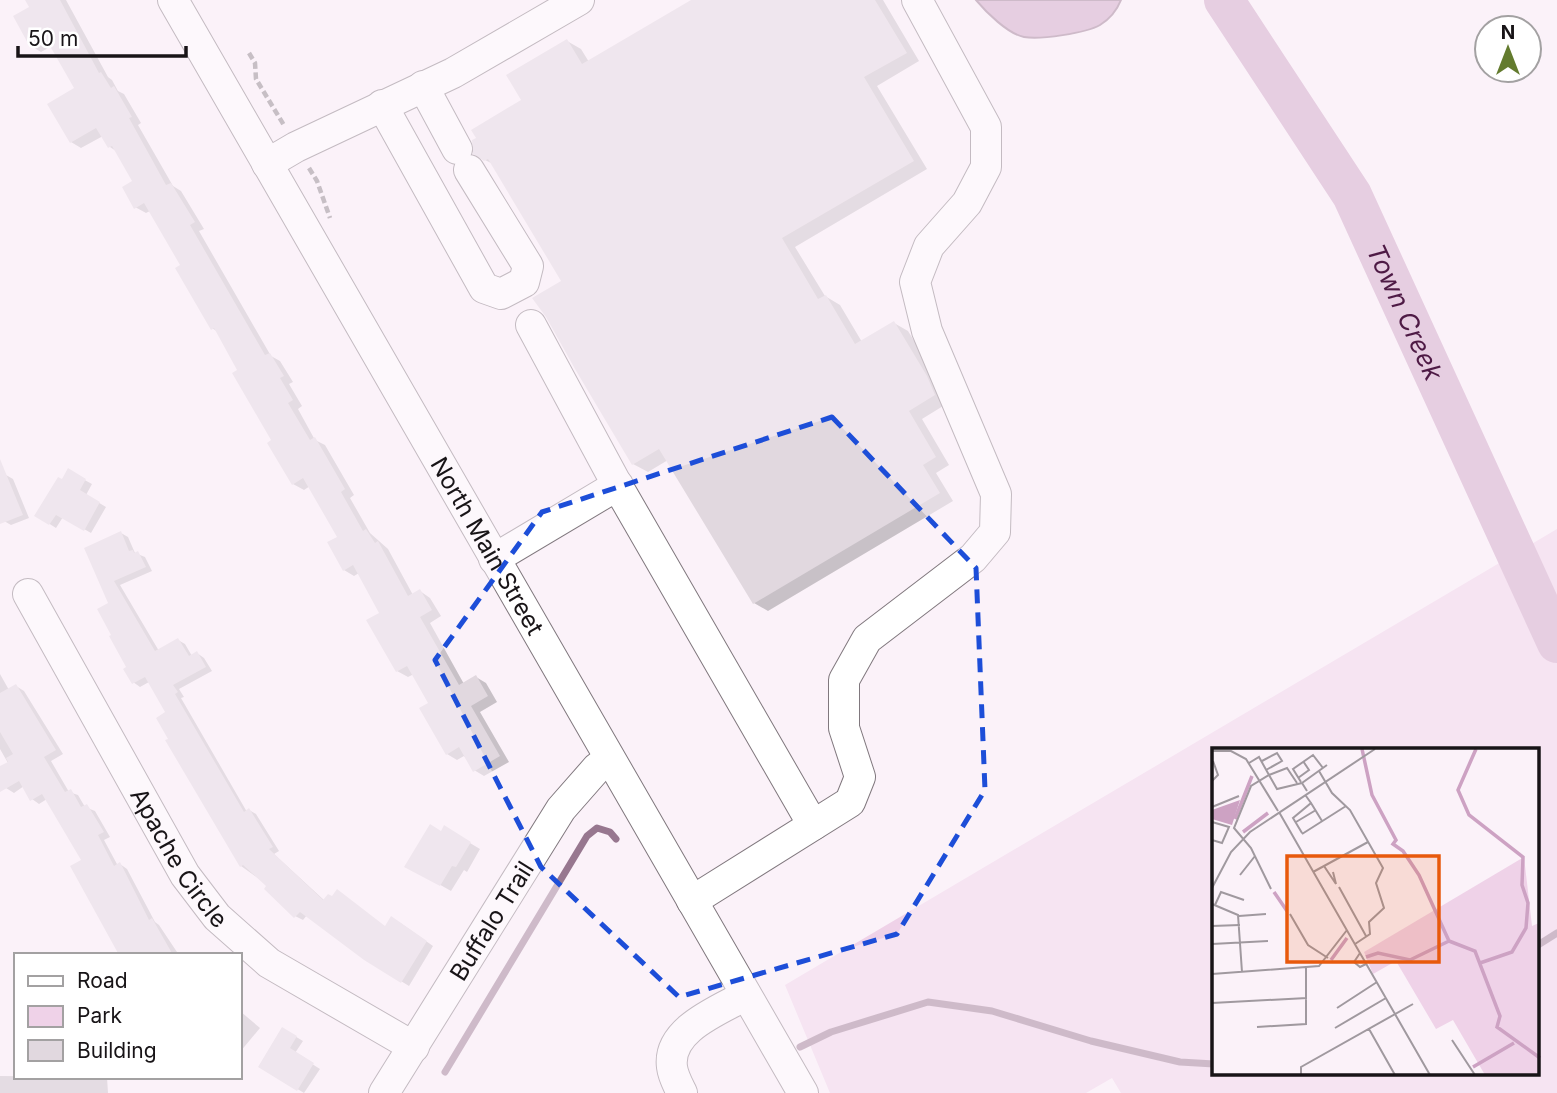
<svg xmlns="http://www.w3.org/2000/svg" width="1557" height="1093" viewBox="0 0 1557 1093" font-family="Inter,sans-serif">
  <rect width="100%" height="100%" fill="#fbf2f9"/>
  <path fill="#efd2e8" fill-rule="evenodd" d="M1557,529V1093H1121L1112,1078L1086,1093H830L785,985ZM1214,750H1538V1074H1214Z"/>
  <path fill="#cda2c3" stroke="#97778f" stroke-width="2" d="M976,0H1121C1117,10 1110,19 1100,25C1086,33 1040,40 1024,37C1008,34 986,12 976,0Z"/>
  <g fill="#0003">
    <polygon points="29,0 66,0 108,77 112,80 118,91 124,94 141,123 138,125 173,186 181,191 204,229 199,231 271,356 280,361 293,382 289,384 302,406 298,409 315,440 325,445 354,495 350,498 370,533 388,549 413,595 420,591 430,598 441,616 430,623 464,684 476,677 486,683 497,702 480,712 509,762 484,776 474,770 464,756 457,760 447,754 431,704 414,674 408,677 397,671 381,613 359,573 354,576 344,570 339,537 310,486 304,490 293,484 240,371 218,332 212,328 182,266 150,211 146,213 135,207 134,182 116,151 110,147 103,136 81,148 71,142 76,88 52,46 41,52 31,46 31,7"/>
    <polygon points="695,0 883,0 919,61 877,86 927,169 795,247 825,296 840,305 862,342 894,323 908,331 941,385 948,403 922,419 949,465 936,473 953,501 768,611 754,603 668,460 648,472 633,464 563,282 493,164 485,160 523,101 567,41 581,49 589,62"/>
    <polygon points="68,471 92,484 86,495 106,507 91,533 63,517 56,528 37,516"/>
    <polygon points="6,475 13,479 29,518 11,525 4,521 0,522 0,477"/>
    <polygon points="121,533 128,537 135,553 145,557 152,571 120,585 159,651 178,640 185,644 192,656 197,653 204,658 212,671 179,689 184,697 181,698 247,812 249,810 256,814 279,851 274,854 325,901 386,928 399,922 433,946 409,986 365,959 307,915 303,920 295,916 269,886 241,866 170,739 167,713 149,682 140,687 133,682 110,604"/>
    <polygon points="0,674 9,690 16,686 24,691 63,754 51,761 69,792 78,795 85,807 95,811 110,837 104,840 118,866 120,864 127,869 155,922 159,925 179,955 138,955 47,799 39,804 32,799 24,786 14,793 6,788 0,778 0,768 8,763 0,749"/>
    <polygon points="445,828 480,849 467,872 464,870 451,891 407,866"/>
    <polygon points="240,1011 260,1028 240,1052"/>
    <polygon points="283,1029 303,1041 295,1053 320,1069 304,1093 260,1066"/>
    <polygon points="0,1076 107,1077 108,1093 0,1093"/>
  </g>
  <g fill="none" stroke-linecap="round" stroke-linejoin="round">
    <g stroke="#97778f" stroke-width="7">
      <polyline points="1538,945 1557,933"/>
      <polyline points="800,1047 831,1032 928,1002 992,1011 1091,1041 1180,1062 1214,1064"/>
      <polyline points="445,1072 587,836 597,828 610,832 616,839"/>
    </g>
    <path stroke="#cda2c3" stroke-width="40" id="s1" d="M1224,0L1352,195L1557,643"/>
  </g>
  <g fill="#e1d8df">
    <polygon points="25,0 60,0 99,73 101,72 111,88 114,86 132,117 129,118 166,185 171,183 195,222 190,225 265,355 270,353 284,376 280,378 293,400 288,403 310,440 315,437 345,489 341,492 363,531 366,529 375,543 378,541 408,596 420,589 432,610 420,617 459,685 476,675 488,696 471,706 500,756 473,772 459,747 446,755 419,708 428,703 407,666 396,672 366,620 379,613 353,565 343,571 327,542 337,537 318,504 303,478 292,485 267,443 271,440 232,373 237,370 214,328 211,330 175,268 180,265 144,203 134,209 122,187 132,181 112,146 108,148 96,128 70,143 47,104 74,88 46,39 30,47 13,16 29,7"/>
    <polygon points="691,0 875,0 907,53 864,77 914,161 782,238 818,299 826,295 855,344 894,321 927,376 935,395 909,411 936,457 923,465 940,493 753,604 659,449 632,465 575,369 546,317 532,298 561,281 488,159 484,161 473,154 472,140 476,138 471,130 521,100 506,75 567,39 582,64"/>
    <polygon points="0,459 23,515 0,524"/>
    <polygon points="68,468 86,479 80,490 100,502 84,531 56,515 49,525 34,516 58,477 62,479"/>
    <polygon points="121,531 129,551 133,550 134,553 138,551 146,567 114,581 155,651 178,638 189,656 197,651 206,667 173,685 178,692 175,694 244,812 249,808 273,847 269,849 323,900 328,894 332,896 337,889 385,926 391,916 427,941 401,983 364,960 300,912 294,918 264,889 266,886 243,865 240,867 165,740 168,739 156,718 165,712 145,677 132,684 123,669 126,667 109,636 111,635 97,609 108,603 84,548"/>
    <polygon points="16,684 56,750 44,757 65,792 71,789 81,807 87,804 104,832 98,835 114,866 120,862 149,920 152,918 173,955 119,955 70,866 81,860 42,794 30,801 19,781 0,792 0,766 8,762 6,758 13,754 0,732 0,693"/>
    <polygon points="430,824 441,831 444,825 471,842 456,867 452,866 440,886 404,867"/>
    <polygon points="282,1027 297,1036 290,1048 314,1063 297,1091 258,1067"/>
  </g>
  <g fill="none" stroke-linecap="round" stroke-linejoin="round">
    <g stroke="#80787e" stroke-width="32">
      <g id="minor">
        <path id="s2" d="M173,0L803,1093"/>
        <polyline points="423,86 457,149"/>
        <polyline points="382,105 484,288 501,294 524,282 528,266 469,170"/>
        <polyline points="267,164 296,147 453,73 579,0"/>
        <polyline points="531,325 621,492 813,825"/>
        <polyline points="494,559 618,485"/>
        <path id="s3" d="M28,594L185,875L217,917L269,963L414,1047"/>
        <polyline points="692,901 850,802 860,777 844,728 844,680 867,639 973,558 995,532 996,494 927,331 915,282 929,246 967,203 986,167 986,127 917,0"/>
        <path id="s4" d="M384,1093L561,809L597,768L609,759"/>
        <path d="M682,1093C678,1085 673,1076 672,1067C667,1029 720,1010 746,995"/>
      </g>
    </g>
    <g stroke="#878186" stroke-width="4.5" stroke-dasharray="7 3.5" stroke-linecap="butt">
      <polyline points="249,53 255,63 256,79 285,127"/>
      <polyline points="309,168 317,181 330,218"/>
    </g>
    <use href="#minor" stroke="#fff" stroke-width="30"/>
  </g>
  <path d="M0 0H1557V1093H0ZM832,417L976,568L985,790L897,934L679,997L541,867L435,660L542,512Z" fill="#fbf2f9" fill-opacity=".55" fill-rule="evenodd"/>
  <path fill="none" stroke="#1d4ed8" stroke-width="5" stroke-dasharray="14 9" stroke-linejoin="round" d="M832,417L976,568L985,790L897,934L679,997L541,867L435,660L542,512Z"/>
  <g text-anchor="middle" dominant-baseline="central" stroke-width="5" stroke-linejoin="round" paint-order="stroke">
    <g font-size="24" fill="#181417" stroke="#fff">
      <text stroke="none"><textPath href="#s2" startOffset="630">North Main Street</textPath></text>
      <text stroke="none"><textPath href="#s3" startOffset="304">Apache Circle</textPath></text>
      <text stroke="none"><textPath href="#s4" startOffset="203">Buffalo Trail</textPath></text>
    </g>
    <g font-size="26" font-style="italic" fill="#4e1a45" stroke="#fff">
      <text stroke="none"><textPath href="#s1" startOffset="362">Town Creek</textPath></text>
    </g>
  </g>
  <g transform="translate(1212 748)">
    <rect width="327" height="327" fill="#fbf2f9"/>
    <path d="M312,109L320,178L327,175V327H273L241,272L224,281L184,213L161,226L152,204Z" fill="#efd2e8"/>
    <path d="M28,52L20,77L0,71V62Z" fill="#cda2c3"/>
    <path fill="none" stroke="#cda2c3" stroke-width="3.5" d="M150,1L160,47L184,92L181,96L191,103L207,127L237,193L263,203L288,268L285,279L328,310M264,1L246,42L257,67L311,109L310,137L316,155L314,180L300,204L268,215M23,71L40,28M31,84L56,65M62,144L75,163M154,209L166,205L198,212L237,193M119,212L135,190M261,319L302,295"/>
    <path fill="none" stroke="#a0999f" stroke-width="2" d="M0,3H19L34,11L66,63M50,13L65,5L70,13L54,22M37,15L47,9L57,27L75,20L85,35M107,23L120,45L138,62L171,120L164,135L172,160L157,174L158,186L143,196M86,30L97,22L91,13M0,33L6,27L1,13M89,34L81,21L101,7L111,20M95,43L90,35L115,17M99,55L110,73M0,59L27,48M67,64L218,327M0,74L17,79L10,95L0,92M84,74L104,62M90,85L81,70L99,55L94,48M90,86L134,58M112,118L124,136L121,124M101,124L156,94M28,127L43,108M127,139L154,188M0,140L19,104L38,84L163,1M59,141L39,100L22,80L39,38L57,27L65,41L90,35M0,156L26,167L30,224M3,157L9,144L32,152M78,166L96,197L116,210M27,168L54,166M0,178L28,177M0,196L56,193M148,205L142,214L148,219L154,216M0,226L107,218L135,182M0,255L95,250M125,260L165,234M45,279L94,276V220M123,280L174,250M157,281L183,327M240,292L263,327M89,327V319L201,256"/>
    <path fill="#e8590c" fill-opacity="0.15" stroke="#e8590c" stroke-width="3.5" d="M75,108H227V214H75Z"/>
    <rect width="327" height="327" fill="none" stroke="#181417" stroke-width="3.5"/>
  </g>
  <rect x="14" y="953" width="228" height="126" fill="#ffffff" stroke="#a3a1a2" stroke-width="2"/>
  <rect x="28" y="976" width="35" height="10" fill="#ffffff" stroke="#a3a1a2" stroke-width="2"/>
  <text x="77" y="988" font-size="21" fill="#181417">Road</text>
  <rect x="28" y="1006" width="35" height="21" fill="#efd2e8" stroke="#a3a1a2" stroke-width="2"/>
  <text x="77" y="1023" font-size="21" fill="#181417">Park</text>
  <rect x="28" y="1040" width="35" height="21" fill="#e1d8df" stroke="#a3a1a2" stroke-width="2"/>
  <text x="77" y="1058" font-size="21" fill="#181417">Building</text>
  <g transform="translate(1508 49)"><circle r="33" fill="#ffffff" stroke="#a3a1a2" stroke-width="2"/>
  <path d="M0-5L12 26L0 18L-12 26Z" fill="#637b2e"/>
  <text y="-10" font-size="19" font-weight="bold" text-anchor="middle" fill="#181417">N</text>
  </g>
  <path d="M18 46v10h168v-10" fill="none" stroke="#181417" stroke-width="3.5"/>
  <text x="28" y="46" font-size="21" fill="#181417" stroke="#ffffff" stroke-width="5" paint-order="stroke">50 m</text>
</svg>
